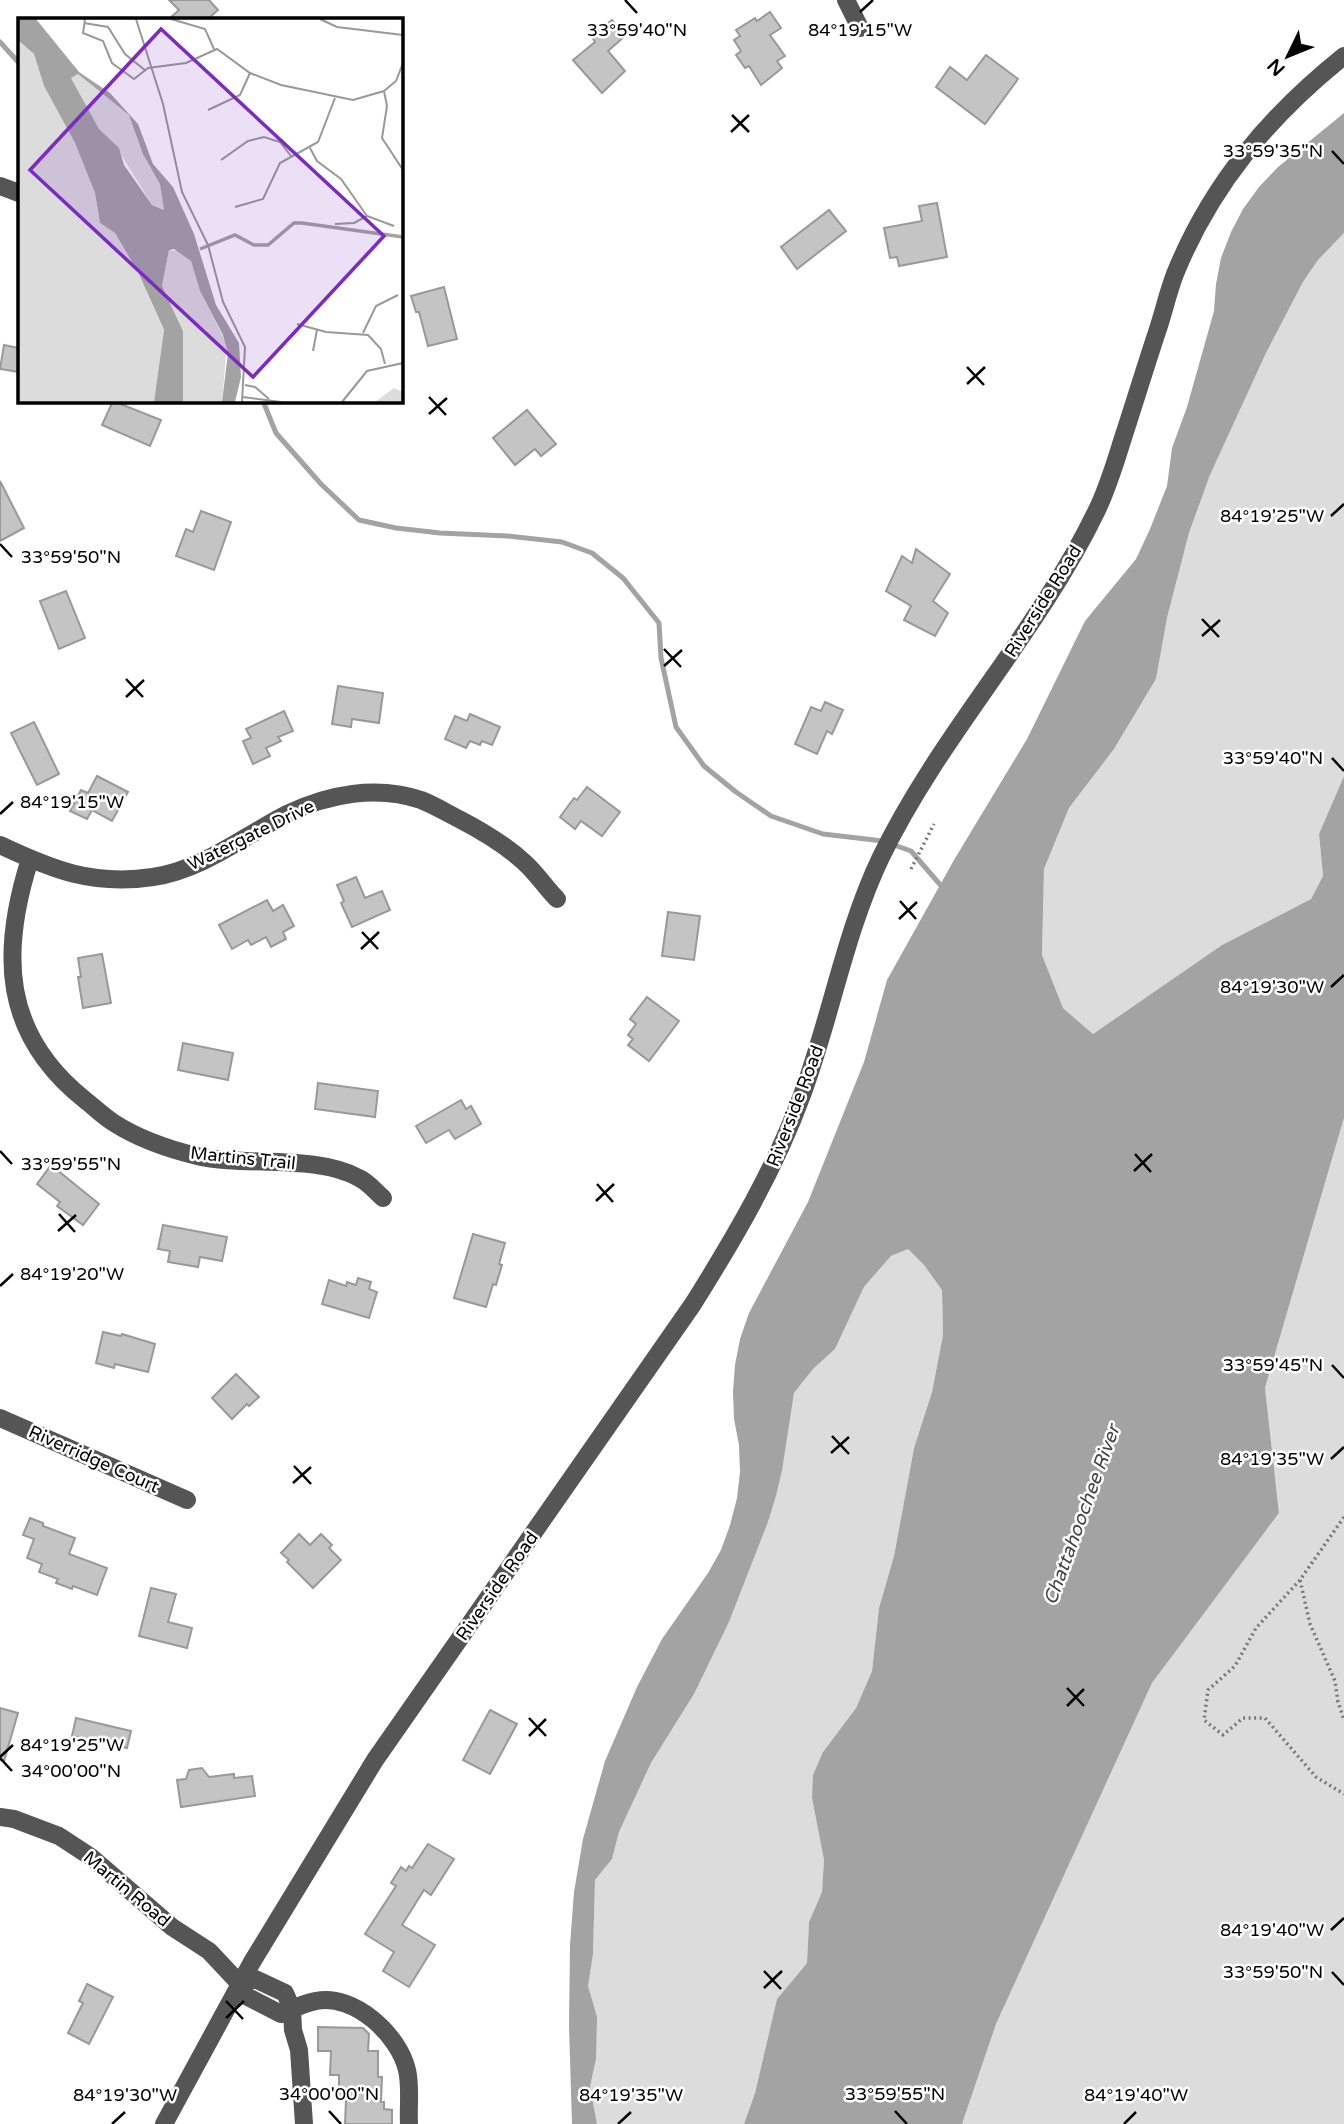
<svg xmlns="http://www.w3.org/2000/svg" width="1344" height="2124" viewBox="0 0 1344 2124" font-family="'Varela Round',sans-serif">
  <rect width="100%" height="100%" fill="#fff"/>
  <g fill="#dcdcdc">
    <polygon points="1344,233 1344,776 1319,834 1323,876 1311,899 1222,945 1093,1034 1063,1008 1042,955 1044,869 1069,808 1114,749 1156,679 1167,618 1189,533 1210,475 1266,353 1303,282 1318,260"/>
    <polygon points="1344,1118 1344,2124 962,2124 996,2024 1152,1683 1279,1513 1265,1388"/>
    <polygon points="908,1249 924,1265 942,1290 943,1335 932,1392 914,1448 894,1556 879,1608 872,1671 856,1708 823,1752 812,1798 824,1860 822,1892 809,1922 807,1963 777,1999 755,2093 744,2124 597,2124 590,2087 596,2059 588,1986 593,1953 595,1880 612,1859 619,1832 651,1763 694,1694 729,1622 768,1522 776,1496 794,1393 813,1369 835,1349 864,1287 891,1256"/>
  </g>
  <polygon fill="#a3a3a3" points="1344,113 1344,233 1318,260 1303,282 1266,353 1210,475 1189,533 1167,618 1156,679 1114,749 1069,808 1044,869 1042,955 1063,1008 1093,1034 1222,945 1311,899 1323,876 1319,834 1344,776 1344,1118 1265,1388 1279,1513 1152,1683 996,2024 962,2124 744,2124 755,2093 777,1999 807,1963 809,1922 822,1892 824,1860 812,1798 813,1775 823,1752 856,1708 872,1671 879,1608 894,1556 914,1448 932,1392 943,1335 942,1290 924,1265 908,1249 891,1256 864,1287 835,1349 813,1369 794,1393 782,1470 776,1496 768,1522 729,1622 694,1694 651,1763 619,1832 612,1859 595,1880 593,1954 588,1986 597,2017 596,2059 590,2087 597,2124 572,2124 569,2026 570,1945 574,1892 583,1839 605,1761 637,1687 662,1639 708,1573 721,1550 730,1525 737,1498 740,1472 739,1445 734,1419 733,1392 735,1365 740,1339 749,1313 808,1202 864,1062 887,980 954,860 1027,739 1085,621 1136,559 1150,529 1167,486 1172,448 1187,407 1214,311 1216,284 1221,258 1231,232 1243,209 1259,187 1278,167"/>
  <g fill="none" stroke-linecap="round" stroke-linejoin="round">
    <g stroke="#a3a3a3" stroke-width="5">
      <polyline points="0,42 19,63"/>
      <polyline points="263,401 276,433 321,484 359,520 396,528 440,533 507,536 562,542 592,553 623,578 659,623 661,658 676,727 704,766 736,792 771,816 823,834 883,841 911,851 943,888"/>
    </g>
  </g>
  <g fill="#c4c4c4" stroke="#999" stroke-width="2">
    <polygon points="169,0 209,0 218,10 208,19 169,19 179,10"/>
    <polygon points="770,12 781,28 770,35 785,56 777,61 782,68 761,85 749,66 745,68 736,55 741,51 734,40 740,36 736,30 755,18 757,21"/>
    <polygon points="612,20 625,36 608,51 625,71 602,93 573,60 595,42 592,37"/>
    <polygon points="986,55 1018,79 985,124 936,87 950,67 967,80"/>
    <polygon points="937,203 947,257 899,266 897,257 890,258 884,228 922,221 919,206"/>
    <polygon points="829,210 846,231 797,269 781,247"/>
    <polygon points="444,287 457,339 428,346 419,312 416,312 411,296"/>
    <polygon points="4,345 19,348 19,372 0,369"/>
    <polygon points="113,401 161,420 150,446 102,425"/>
    <polygon points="527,410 556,444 541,456 535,449 515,465 493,438"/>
    <polygon points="0,481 24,528 0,541"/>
    <polygon points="201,511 231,522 214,570 176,556 186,529 193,532"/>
    <polygon points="916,549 950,574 933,601 948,613 935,636 904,620 911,606 886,591 902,556 912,563"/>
    <polygon points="66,591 85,638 59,649 40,601"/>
    <polygon points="338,686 383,693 379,723 352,719 351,727 332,724"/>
    <polygon points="825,702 843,710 832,734 827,731 817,754 795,744 811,707 821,711"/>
    <polygon points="284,711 293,731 278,737 281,741 266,748 270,756 253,764 243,741 251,738 246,729"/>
    <polygon points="470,714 500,727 492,745 482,741 480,745 470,741 466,748 445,739 455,716 467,721"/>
    <polygon points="34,722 59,774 37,785 11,733"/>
    <polygon points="97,776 128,792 112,821 92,810 87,819 70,811 81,790 88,793"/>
    <polygon points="587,787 620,812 602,836 581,821 575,829 560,817 574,798 577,800"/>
    <polygon points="356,877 365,898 382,891 390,910 352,927 341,903 344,901 337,885"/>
    <polygon points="267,900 273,911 283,905 294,926 283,932 286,939 271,947 266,937 251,945 248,940 232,949 219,925"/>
    <polygon points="668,912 700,916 694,960 662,956"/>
    <polygon points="102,954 111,1003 83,1008 78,977 81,977 78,958"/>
    <polygon points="647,997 679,1021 649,1061 628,1045 633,1039 628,1035 636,1024 630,1019"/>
    <polygon points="183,1043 233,1053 228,1080 178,1070"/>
    <polygon points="318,1083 378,1091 375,1117 315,1109"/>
    <polygon points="461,1100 466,1109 471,1106 481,1124 455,1139 449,1130 426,1143 416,1126"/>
    <polygon points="51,1165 99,1204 83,1225 57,1206 60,1202 37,1184"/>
    <polygon points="163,1225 227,1237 222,1261 200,1257 198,1267 168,1262 170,1251 158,1249"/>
    <polygon points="473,1234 505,1243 499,1264 502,1265 496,1285 493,1284 486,1307 454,1298"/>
    <polygon points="358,1278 371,1282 369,1289 377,1292 369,1318 322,1304 329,1280 346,1286 347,1282 356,1285"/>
    <polygon points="103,1332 121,1336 122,1334 155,1344 148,1372 115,1364 114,1368 96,1363"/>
    <polygon points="236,1374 259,1397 249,1406 247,1404 232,1419 212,1398"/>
    <polygon points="30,1518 43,1523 43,1526 75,1538 69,1554 107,1568 97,1595 73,1586 72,1589 56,1583 58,1579 39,1572 42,1564 27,1558 34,1539 23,1535"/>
    <polygon points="299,1534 310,1545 321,1534 332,1545 329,1548 341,1560 313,1588 287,1562 289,1560 281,1553"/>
    <polygon points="151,1588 176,1594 168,1622 192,1628 187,1648 139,1636"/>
    <polygon points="0,1708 18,1713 4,1761 0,1760"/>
    <polygon points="490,1710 517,1724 490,1774 463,1760"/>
    <polygon points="76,1718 131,1731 127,1748 72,1736"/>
    <polygon points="202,1768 209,1777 234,1774 234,1778 252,1776 255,1796 181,1807 177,1780 186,1779 189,1770"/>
    <polygon points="428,1844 454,1859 431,1895 424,1890 402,1925 435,1945 409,1987 383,1971 394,1952 365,1934 396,1886 391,1883 401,1867 406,1871 409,1866 412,1868"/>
    <polygon points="87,1984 113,1997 89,2044 68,2033 83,2003 79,2001"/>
    <polygon points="318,2027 363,2028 369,2034 368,2051 378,2051 378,2077 382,2077 381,2102 384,2102 384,2109 392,2110 392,2124 345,2124 346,2100 339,2099 339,2075 330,2075 331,2051 318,2051"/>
  </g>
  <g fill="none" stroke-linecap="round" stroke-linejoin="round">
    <g stroke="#777" stroke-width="3.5" stroke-dasharray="2 3.5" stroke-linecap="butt">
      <polyline points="911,869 934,824"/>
      <polyline points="1344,1517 1300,1580 1310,1624 1335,1681 1338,1702 1344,1720"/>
      <polyline points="1300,1580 1256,1628 1235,1666 1208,1690 1204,1720 1223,1735 1243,1718 1265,1718 1316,1777 1344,1794"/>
    </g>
    <g stroke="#555" stroke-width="18">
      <polyline points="846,0 860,28"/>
      <polyline points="0,186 19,193"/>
      <path d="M0,845C53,870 93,886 153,877C202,870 244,836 287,814C328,794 377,785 421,800C434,805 447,813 459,819C482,831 507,846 525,863C537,874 546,888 557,899"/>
      <path d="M30,859C0,953 2,1034 85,1100C94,1107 103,1116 114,1123C139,1139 168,1149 197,1156C245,1167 316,1154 359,1178C368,1182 375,1191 383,1198"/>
      <polyline points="0,1418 187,1500"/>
      <path d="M0,1817L14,1819L59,1836L91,1857L172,1927L209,1951L240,1984L246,1996L281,2014C292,2009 304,2003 316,2001C354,1993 399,2035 407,2070C411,2086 408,2107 409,2124"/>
      <polyline points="240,1984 255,1979 285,1993 292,2009 293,2030 299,2050 304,2124"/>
      <path d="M164,2124L252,1962L375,1760L693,1304C735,1237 775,1169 802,1095C831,1017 845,932 881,857C940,735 1037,634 1096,512C1108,488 1115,463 1123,438C1135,401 1146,365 1158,329C1164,311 1168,292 1175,274C1211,185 1269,116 1344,56"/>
    </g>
  </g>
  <path fill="none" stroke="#000" stroke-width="2.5" d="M625,0L637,13M860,12L873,0M732,115L749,132M731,132L749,115M1332,151L1344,164M967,367L984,385M967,384L985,367M429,397L446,415M429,414L447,398M1331,516L1344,504M0,544L12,557M1202,619L1219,637M1202,636L1220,620M664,649L681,667M664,666L682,650M126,679L143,697M126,697L144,680M1332,758L1344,771M0,814L13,802M900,901L916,919M899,919L917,902M362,932L378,949M361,949L379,932M1331,987L1344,975M0,1151L12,1164M1135,1154L1151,1172M1134,1171L1152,1154M597,1184L613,1202M596,1201L614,1184M59,1214L75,1232M58,1231L76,1215M0,1286L13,1274M1332,1365L1344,1378M832,1436L849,1454M831,1453L849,1437M1331,1459L1344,1447M294,1466L311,1484M293,1483L311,1467M1067,1688L1084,1706M1067,1706L1084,1689M529,1718L546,1736M529,1736L546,1719M0,1757L13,1745M0,1758L12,1771M1331,1930L1344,1918M764,1971L781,1989M1332,1972L1344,1985M764,1988L782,1971M226,2001L243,2019M226,2018L244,2001M329,2111L341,2124M895,2111L907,2124M112,2124L125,2112M618,2124L631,2112M1124,2124L1136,2112"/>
  <g text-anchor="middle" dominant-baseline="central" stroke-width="5" stroke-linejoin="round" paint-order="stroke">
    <g font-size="18" fill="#000" stroke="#fff">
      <text transform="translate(1043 601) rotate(-58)">Riverside Road</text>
      <text transform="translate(251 835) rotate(-26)">Watergate Drive</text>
      <text transform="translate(795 1106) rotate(-69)">Riverside Road</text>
      <text transform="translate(243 1158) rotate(6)">Martins Trail</text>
      <text transform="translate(94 1459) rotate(24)">Riverridge Court</text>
      <text transform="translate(497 1586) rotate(-55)">Riverside Road</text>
      <text transform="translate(127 1889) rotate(40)">Martin Road</text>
    </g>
    <g font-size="19" font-style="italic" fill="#444" stroke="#fff">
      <text transform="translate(1082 1515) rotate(-70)">Chattahoochee River</text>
    </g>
  </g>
  <g transform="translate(18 18)">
    <rect width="385" height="385" fill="#fff"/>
    <path d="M0,22L16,36L26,68L57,125L77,175L82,205L97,215L120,254L146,313L136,384H0ZM60,56L111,97L142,165L146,192L134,187L98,128L81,111L53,60ZM151,232L164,234L173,243L182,273L209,327L204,384H165V313L144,268ZM376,370L385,374V384H357Z" fill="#dcdcdc"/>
    <path d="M0,1H18L61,54L92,75L120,106L135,146L155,169L176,216L198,287L221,325L223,359L217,384H204L210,335L205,317L182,273L173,243L156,231L151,232L144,268L165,313V384H136L146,312L120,254L97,215L82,205L77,175L57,125L26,68L16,36L0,22ZM60,56L111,97L125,136L142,166L146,192L134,187L106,147L101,130L81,111L53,60Z" fill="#a3a3a3" fill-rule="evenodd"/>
    <path fill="none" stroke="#a3a3a3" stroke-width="3.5" d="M182,231L217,217L236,227H250L276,205H284L385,219"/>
    <path fill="none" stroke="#999" stroke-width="2" d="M67,1L65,15L85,23L94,45L116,61L130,50L168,45L199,31L232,55L263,67L335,82L366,73L378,63L385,45M118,1L145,86L164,174L190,227L205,284L227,329L224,384M153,1L187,11L196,31M302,1L319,9L385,17M66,5L90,9L107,36L128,53M366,73L369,88L364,120L385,152M190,92L222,77L232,55M292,130L299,143L323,161L349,198L376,208M203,142L230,123L246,119L262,124L273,138M217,189L245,181L262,145L300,124L317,80M317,206L336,205L349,198M279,306L308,314L350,317L363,331L367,346M345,315L358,288L380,277M295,333L299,312M227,367L237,369L251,381M225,379L263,384M324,384L349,353L385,345"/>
    <path fill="#7b2cbf" fill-opacity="0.15" stroke="#7b2cbf" stroke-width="3.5" d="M143,11L366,218L235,359L12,152Z"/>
    <rect width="385" height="385" fill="none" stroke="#000" stroke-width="3.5"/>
  </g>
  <g font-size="18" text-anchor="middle" fill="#000" stroke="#fff" stroke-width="5" stroke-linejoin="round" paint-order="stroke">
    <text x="860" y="36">84°19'15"W</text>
    <text x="637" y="36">33°59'40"N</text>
    <text x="1273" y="157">33°59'35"N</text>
    <text x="1272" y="522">84°19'25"W</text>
    <text x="71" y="563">33°59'50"N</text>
    <text x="1273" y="764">33°59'40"N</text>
    <text x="72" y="808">84°19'15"W</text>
    <text x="1272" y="993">84°19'30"W</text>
    <text x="71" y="1170">33°59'55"N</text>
    <text x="72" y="1280">84°19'20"W</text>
    <text x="1273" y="1371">33°59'45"N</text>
    <text x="1272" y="1465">84°19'35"W</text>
    <text x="72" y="1751">84°19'25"W</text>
    <text x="71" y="1777">34°00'00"N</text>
    <text x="1272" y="1936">84°19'40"W</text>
    <text x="1273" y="1978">33°59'50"N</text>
    <text x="329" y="2100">34°00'00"N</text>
    <text x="895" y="2100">33°59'55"N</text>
    <text x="125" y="2101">84°19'30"W</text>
    <text x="631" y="2101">84°19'35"W</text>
    <text x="1136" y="2101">84°19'40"W</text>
  </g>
  <g transform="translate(1288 56) rotate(227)" stroke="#ffffff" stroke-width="5" paint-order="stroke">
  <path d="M0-5L12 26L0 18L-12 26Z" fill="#000000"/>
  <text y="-10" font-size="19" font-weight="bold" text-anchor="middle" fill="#000000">N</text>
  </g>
</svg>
